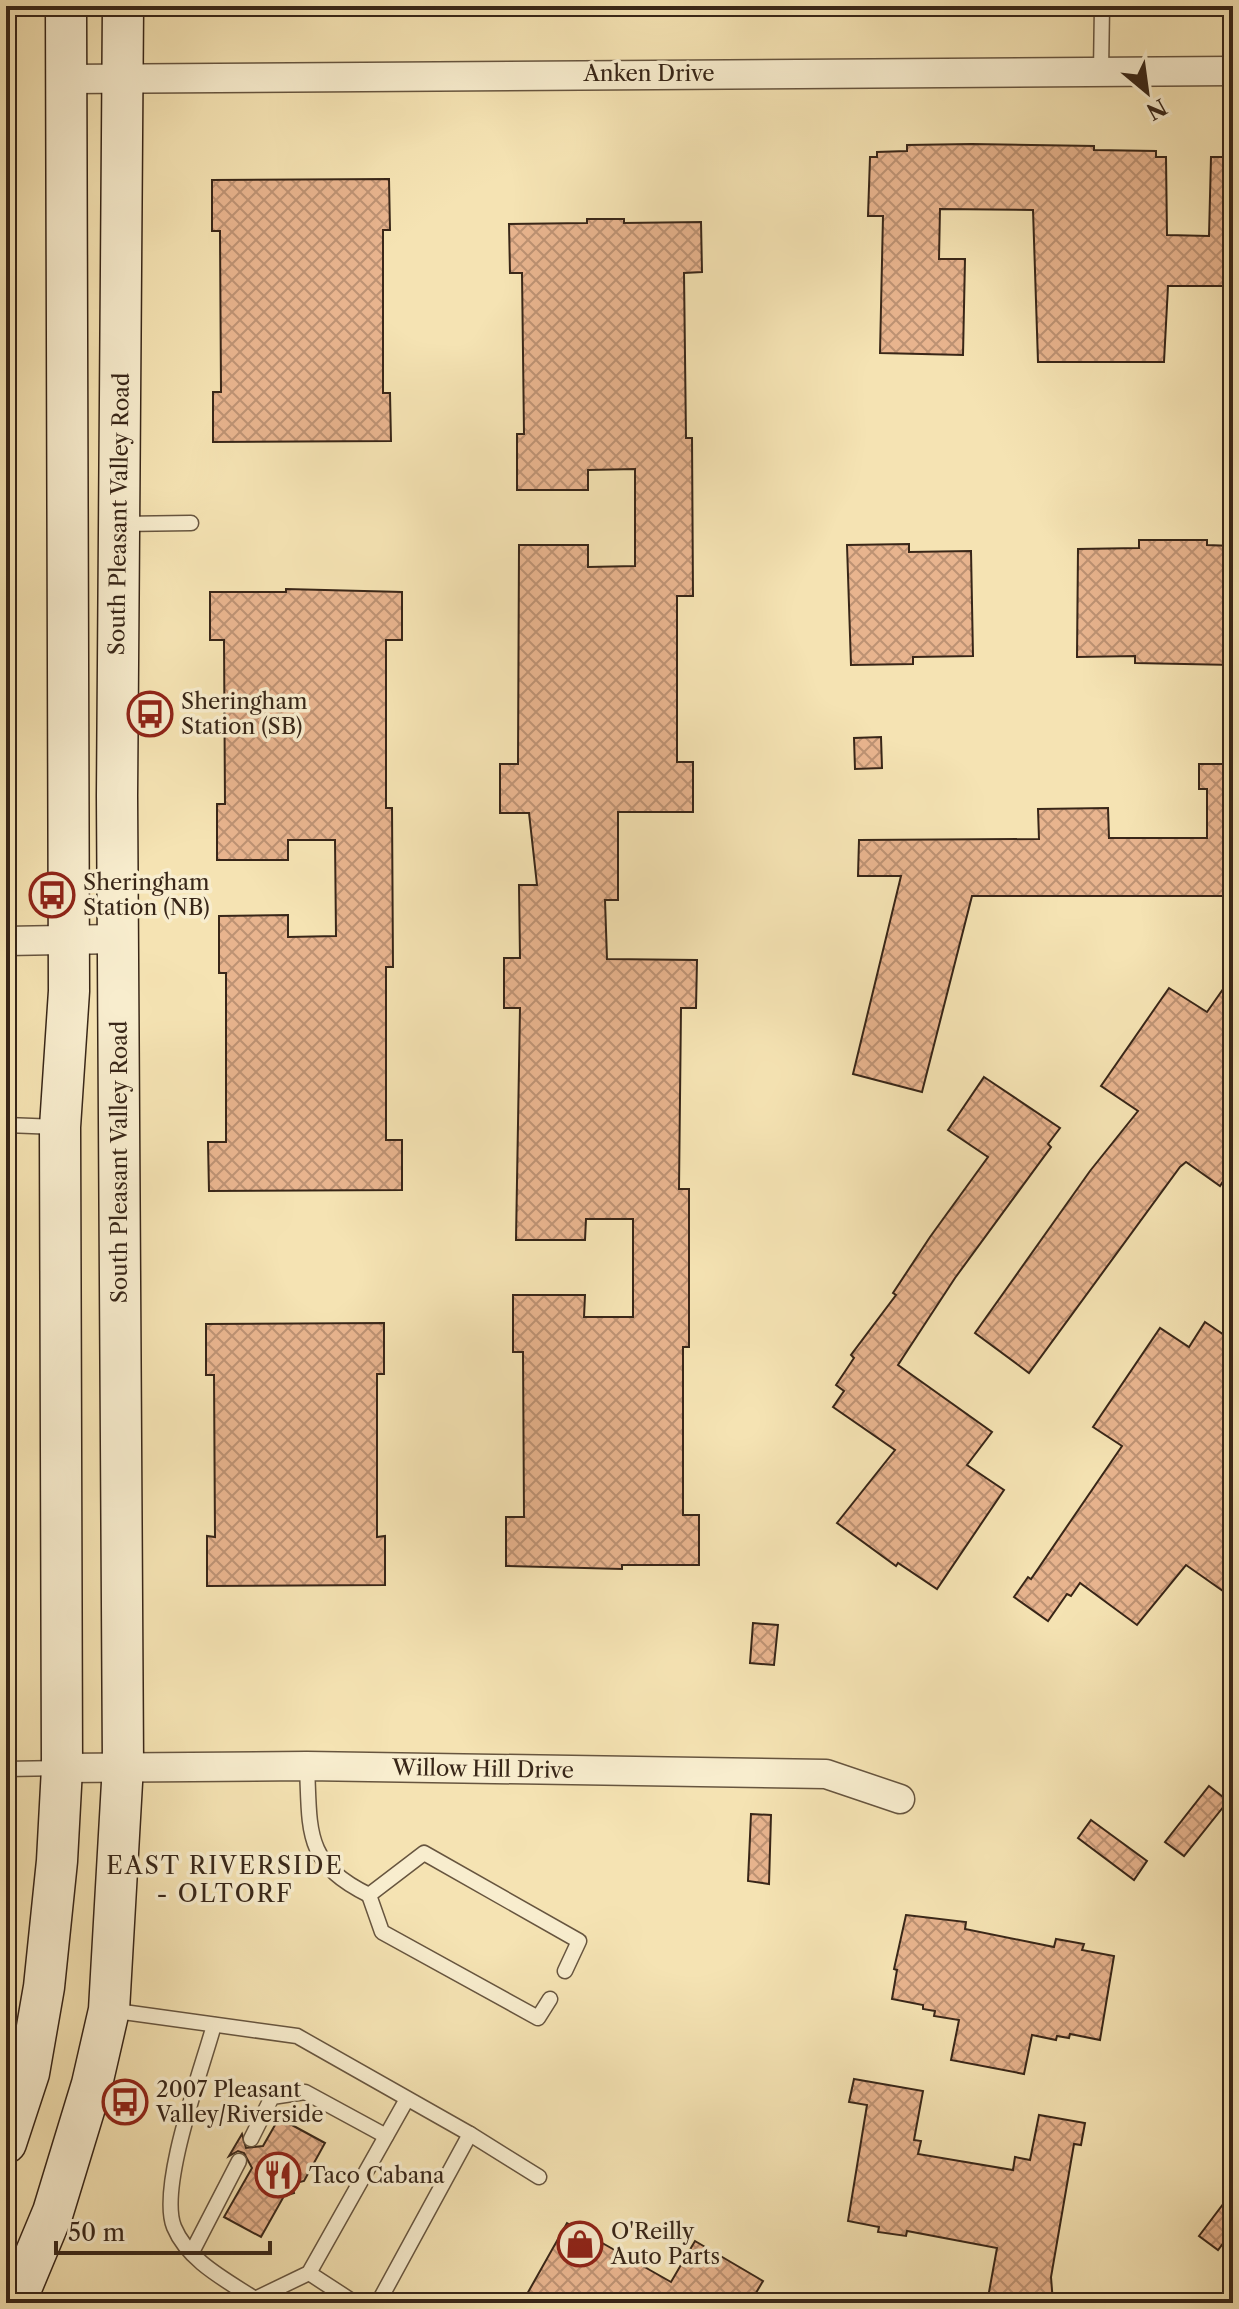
<svg xmlns="http://www.w3.org/2000/svg" width="1239" height="2309" viewBox="0 0 1239 2309" font-family="'Libre Caslon Text',serif">
  <defs>
    <pattern id="building-cross-hatch" width="8" height="8" patternUnits="userSpaceOnUse" patternTransform="scale(2)"><rect width="8" height="8" fill="#e8b48e"/><path d="M0 0l8 8M0 8l8-8" fill="none" stroke="#bd9273"/></pattern>
  </defs>
  <rect width="100%" height="100%" fill="#f5e3b3"/>
  <filter id="stains"><feTurbulence type="fractalNoise" baseFrequency=".0025" numOctaves="4"/><feColorMatrix values="0 0 0 0 .2 0 0 0 0 .09 0 0 0 0 .02 0 0 0 .5 -.17"/></filter>
  <radialGradient id="worn" r=".72"><stop offset=".6" stop-color="#630" stop-opacity="0"/><stop offset="1" stop-color="#630" stop-opacity=".3"/></radialGradient>
  <g fill="url(#building-cross-hatch)" stroke="#382618" stroke-width="2">
    <polygon points="972,144 1094,146 1094,150 1156,151 1156,157 1166,157 1167,235 1209,236 1211,157 1233,157 1233,286 1168,286 1164,362 1038,362 1033,210 940,209 939,259 965,259 963,355 880,353 883,216 868,216 870,157 877,157 877,152 907,151 907,145"/>
    <polygon points="389,179 390,230 383,230 383,393 390,393 391,441 213,442 213,392 221,392 220,231 212,231 212,180"/>
    <polygon points="587,219 624,219 624,223 701,222 702,272 684,273 686,438 692,438 693,596 677,596 677,762 693,762 693,812 618,812 618,900 605,900 607,959 697,960 696,1008 681,1008 679,1189 689,1189 689,1347 683,1347 683,1515 699,1515 699,1565 622,1565 622,1569 506,1566 506,1517 524,1517 523,1352 513,1352 513,1295 585,1295 584,1317 633,1317 633,1219 586,1219 585,1240 516,1240 520,1008 504,1008 504,958 520,958 519,885 537,885 529,813 500,813 500,764 518,764 519,545 588,545 588,567 635,566 635,469 588,470 588,490 517,490 517,434 524,434 522,273 510,273 509,224 587,223"/>
    <polygon points="1139,540 1207,540 1207,545 1233,546 1233,665 1135,663 1135,656 1077,657 1078,549 1139,548"/>
    <polygon points="909,544 909,552 971,551 973,656 913,657 913,664 851,665 847,545"/>
    <polygon points="286,589 402,592 402,640 386,640 386,808 392,808 393,967 386,967 386,1140 402,1140 402,1190 209,1191 208,1142 226,1142 226,973 219,973 219,916 288,915 288,937 336,936 335,840 288,840 288,860 217,860 217,804 225,804 224,640 210,640 210,592 286,592"/>
    <polygon points="881,737 882,768 855,769 854,738"/>
    <polygon points="1199,764 1233,764 1233,896 972,896 922,1092 853,1074 901,876 858,876 859,840 1039,839 1038,809 1108,808 1109,838 1207,838 1207,789 1199,789"/>
    <polygon points="1233,975 1233,1166 1220,1186 1186,1162 1180,1167 1029,1373 975,1333 1090,1171 1138,1111 1101,1086 1169,988 1207,1012"/>
    <polygon points="984,1077 1060,1128 1048,1144 1051,1147 955,1278 898,1365 992,1432 967,1465 1004,1490 937,1589 898,1563 896,1566 837,1523 895,1450 833,1407 844,1391 836,1385 854,1358 851,1355 896,1295 893,1293 930,1237 988,1157 948,1130"/>
    <polygon points="1205,1322 1233,1341 1233,1598 1186,1565 1137,1625 1080,1583 1071,1596 1067,1594 1048,1621 1014,1597 1028,1577 1031,1579 1122,1446 1093,1427 1160,1328 1189,1347"/>
    <polygon points="384,1323 384,1374 377,1374 377,1537 385,1536 385,1585 207,1586 207,1536 215,1537 214,1375 206,1375 206,1324"/>
    <polygon points="753,1623 778,1625 774,1665 750,1663"/>
    <polygon points="1209,1786 1228,1801 1184,1856 1165,1842"/>
    <polygon points="751,1814 771,1815 769,1884 748,1881"/>
    <polygon points="1091,1820 1147,1861 1134,1880 1078,1838"/>
    <polygon points="906,1915 966,1922 965,1929 1054,1947 1056,1939 1084,1944 1082,1950 1114,1956 1100,2040 1070,2034 1069,2038 1057,2036 1056,2040 1032,2035 1024,2074 951,2060 959,2020 934,2016 935,2011 923,2009 923,2005 892,1999 897,1970 894,1969"/>
    <polygon points="854,2079 923,2091 914,2140 921,2141 918,2154 1013,2170 1015,2157 1030,2160 1039,2115 1085,2123 1081,2145 1074,2144 1051,2277 1053,2303 987,2303 997,2248 907,2231 906,2236 878,2232 879,2227 848,2221 867,2105 849,2102"/>
    <polygon points="279,2118 325,2143 304,2181 292,2184 294,2193 284,2196 261,2237 224,2217 252,2168 244,2153 238,2151 229,2156 242,2134 246,2148 263,2146"/>
    <polygon points="1233,2191 1233,2230 1218,2250 1199,2236"/>
    <polygon points="567,2223 671,2282 695,2241 763,2281 750,2303 522,2303"/>
  </g>
  <g fill="none" stroke-linecap="round" stroke-linejoin="round">
    <g stroke="#67553f" stroke-width="17">
      <g id="service">
        <polyline points="1101,72 1102,6"/>
        <polyline points="120,524 191,523"/>
        <polyline points="6,1125 58,1127"/>
        <path d="M307,1766C310,1832 304,1863 369,1895"/>
        <polyline points="6,1769 62,1768"/>
        <polyline points="550,1999 538,2018 382,1932 369,1895 424,1853 579,1941 565,1971"/>
        <polyline points="109,2010 297,2036 470,2134 378,2303"/>
        <path d="M214,2025C202,2069 158,2187 174,2227C188,2261 226,2280 255,2299L309,2273L407,2099"/>
        <polyline points="470,2134 539,2177"/>
        <polyline points="251,2139 272,2097 305,2092 386,2136"/>
        <polyline points="192,2252 239,2161"/>
        <polyline points="309,2273 355,2303"/>
      </g>
    </g>
    <g stroke="#67553f" stroke-width="31">
      <g id="minor">
        <polyline points="66,79 1233,71"/>
        <polyline points="6,941 117,939"/>
        <polyline points="62,1768 307,1766 826,1774 900,1799"/>
      </g>
    </g>
    <g stroke="#382618" stroke-width="43">
      <g id="secondary">
        <polyline points="6,2143 29,2073 44,1987 57,1861 62,1768 60,1127 69,991 66,6"/>
        <polyline points="15,2303 53,2212 92,2084 109,2010 123,1765 117,796 123,6"/>
      </g>
    </g>
    <use href="#service" stroke="#f8edce" stroke-width="14"/>
    <use href="#minor" stroke="#f8edce" stroke-width="28"/>
    <use href="#secondary" stroke="#f8edce" stroke-width="40"/>
  </g>
  <defs>
    <g id="bus-ring" transform="scale(2.3)"><circle r="9.5" fill="#f8edce" stroke="#8f2418" stroke-width="1.5"/><path d="M-5-6H5V4H4V6H2V4H-2V6H-4V4H-5ZM-3.5-4V0h7V-4ZM-3.5 1.2v1.5H-2V1.2ZM2 1.2v1.5H3.5V1.2Z" fill="#8f2418"/></g>
    <g id="restaurant-ring" transform="scale(2.3)"><circle r="9.5" fill="#f8edce" stroke="#8f2418" stroke-width="1.5"/><path d="M-5-6h1v4h1v-4h1v4h1v-4h1v5L-1.5 .5V6h-2V.5L-5-1ZM5-6V6H3V1.5H1.5Q1.5-4 5-6Z" fill="#8f2418"/></g>
    <g id="shop-ring" transform="scale(2.3)"><circle r="9.5" fill="#f8edce" stroke="#8f2418" stroke-width="1.5"/><path d="M-5-2.5h2.3a2.7 3.5 0 0 1 5.4 0H5L5.5 6h-11ZM-1.5-2.5h3a1.5 2.3 0 0 0-3 0Z" fill="#8f2418"/></g>
  </defs>
  <g fill-rule="evenodd">
    <use href="#bus-ring" x="150" y="714"/>
    <use href="#bus-ring" x="52" y="895"/>
    <use href="#bus-ring" x="125" y="2102"/>
    <use href="#restaurant-ring" x="278" y="2175"/>
    <use href="#shop-ring" x="580" y="2244"/>
  </g>
  <g text-anchor="middle" dominant-baseline="central" stroke-width="7" stroke-linejoin="round" paint-order="stroke">
    <g font-size="22" fill="#382618" stroke="#f8edce">
      <text x="649" y="73">Anken Drive</text>
      <text transform="translate(119 514) rotate(-89)">South Pleasant Valley Road</text>
      <text transform="translate(119 1162) rotate(-90)">South Pleasant Valley Road</text>
      <text transform="translate(483 1769) rotate(1)">Willow Hill Drive</text>
    </g>
    <g font-size="22" fill="#382618" stroke="#f8edce" text-anchor="start">
      <text x="181" y="701">Sheringham<tspan x="181" dy="25">Station (SB)</tspan></text>
      <text x="83" y="882">Sheringham<tspan x="83" dy="25">Station (NB)</tspan></text>
      <text x="156" y="2089">2007 Pleasant<tspan x="156" dy="25">Valley/Riverside</tspan></text>
      <text x="309" y="2175">Taco Cabana</text>
      <text x="611" y="2231">O'Reilly<tspan x="611" dy="25">Auto Parts</tspan></text>
    </g>
    <g font-size="24" letter-spacing="2" fill="#382618" stroke="#f8edce">
      <text x="225" y="1865">EAST RIVERSIDE<tspan x="225" dy="28">- OLTORF</tspan></text>
    </g>
  </g>
  <rect width="1239" height="2309" fill="none" stroke="#f5e3b3" stroke-width="32"/>
  <rect x="8" y="8" width="1223" height="2293" fill="none" stroke="#382618" stroke-width="4"/>
  <rect x="16" y="16" width="1207" height="2277" fill="none" stroke="#382618" stroke-width="2"/>
  <g transform="translate(1147 92) rotate(151)" stroke="#f8edce" stroke-width="6" paint-order="stroke">
  <path d="M0-6L14 30L0 20L-14 30Z" fill="#382618"/>
  <text y="-12" font-size="22" font-weight="bold" text-anchor="middle" fill="#382618">N</text>
  </g>
  <path d="M56 2241v12h214v-12" fill="none" stroke="#382618" stroke-width="4"/>
  <text x="68" y="2241" font-size="24" fill="#382618" stroke="#f8edce" stroke-width="6" paint-order="stroke">50 m</text>
  <rect width="100%" height="100%" filter="url(#stains)"/>
  <rect width="100%" height="100%" fill="url(#worn)"/>
</svg>
